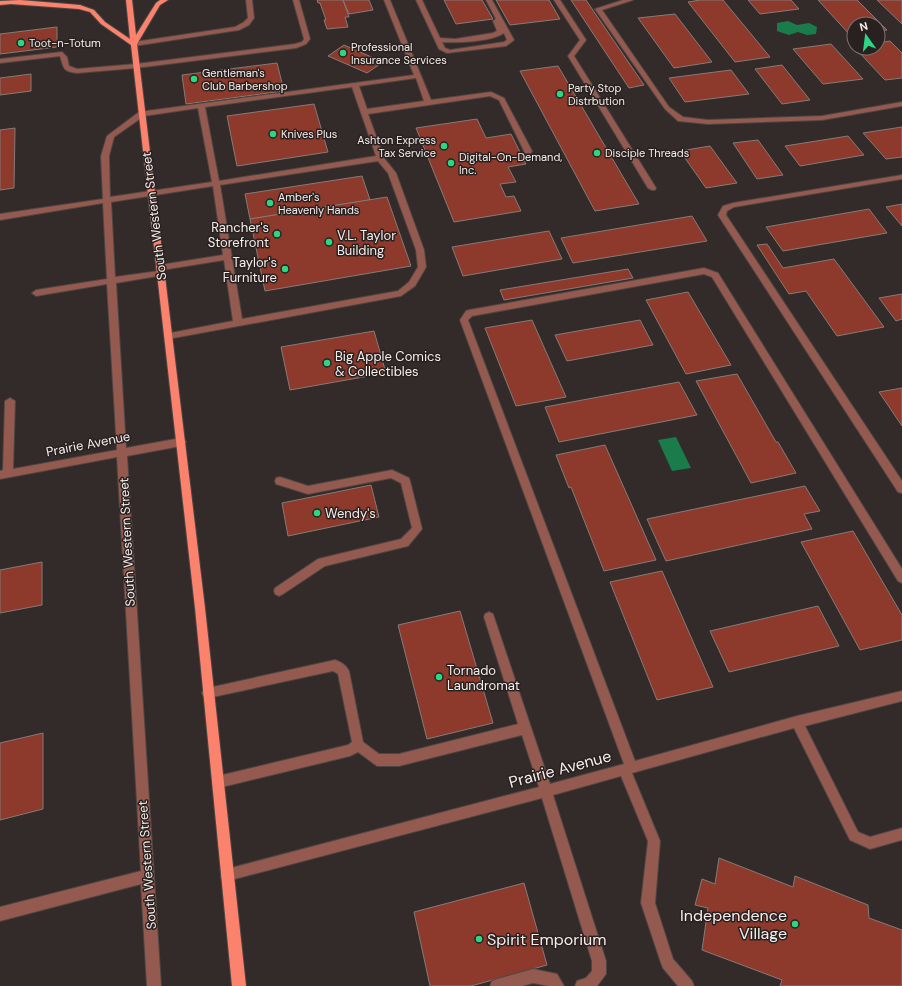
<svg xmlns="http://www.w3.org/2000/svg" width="902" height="986" viewBox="0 0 902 986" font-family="'DM Sans',sans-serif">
  <rect width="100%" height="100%" fill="#332b29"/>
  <g fill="#1a7c4b">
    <polygon points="788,21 797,25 809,23 817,27 816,34 807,35 798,32 789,35 777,31 777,23"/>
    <polygon points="676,437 691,468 672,471 658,440"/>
  </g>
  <g fill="#8d392b" stroke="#857b79">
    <polygon points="317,0 343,0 349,17 345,17 348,27 327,29 324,20 326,20 320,3 318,3"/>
    <polygon points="343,0 369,0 373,10 349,14"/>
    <polygon points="444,0 482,0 493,19 456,24"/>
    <polygon points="496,0 549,0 560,19 510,25"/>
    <polygon points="571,0 586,0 644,85 629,88"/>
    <polygon points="700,0 723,0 770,57 735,62 688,2"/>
    <polygon points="748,0 791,0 799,9 760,14"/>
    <polygon points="818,0 857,0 887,30 878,32 878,24 854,24 854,35 850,35"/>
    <polygon points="877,0 902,0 902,24"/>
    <polygon points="675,14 712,62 674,68 638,18"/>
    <polygon points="57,27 57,47 0,54 0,34"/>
    <polygon points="890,41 902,53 902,78 885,80 855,48 878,48 878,43"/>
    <polygon points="831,44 863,79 823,84 793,49"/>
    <polygon points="344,45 383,62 367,73 328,56"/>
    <polygon points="277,63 284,91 186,104 182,75"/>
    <polygon points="782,65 810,100 782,104 755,69"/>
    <polygon points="558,66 639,204 595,211 520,71"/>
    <polygon points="731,70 749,94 685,102 669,78"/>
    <polygon points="31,74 31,91 0,95 0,78"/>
    <polygon points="314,104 328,152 237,166 227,116"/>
    <polygon points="477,119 486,138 511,134 526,164 508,167 516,182 500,184 506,197 514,196 521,211 454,222 416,128"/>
    <polygon points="902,127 902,157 886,159 863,133"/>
    <polygon points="15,128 14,188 0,190 0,130"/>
    <polygon points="848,136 864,155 800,166 785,146"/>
    <polygon points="758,140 783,175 757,179 733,143"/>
    <polygon points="710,146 737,183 706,188 680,151"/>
    <polygon points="362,176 370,200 250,219 245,194"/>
    <polygon points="387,197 411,266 265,291 250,219"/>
    <polygon points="902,204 902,226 886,207"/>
    <polygon points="869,209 887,233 783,251 766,227"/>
    <polygon points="692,216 707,241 573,263 561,238"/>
    <polygon points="549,231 562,259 463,276 452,247"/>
    <polygon points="767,244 783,268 834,259 884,327 837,336 806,291 789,294 757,245"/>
    <polygon points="628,269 633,278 504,300 500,290"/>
    <polygon points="688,292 731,365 686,374 646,300"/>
    <polygon points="902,294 902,319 896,321 879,298"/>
    <polygon points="532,320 566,397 516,406 485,328"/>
    <polygon points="640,320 653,345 567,361 555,335"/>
    <polygon points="374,331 386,373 290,390 281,347"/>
    <polygon points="737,374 776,442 778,442 796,473 751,483 696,381"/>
    <polygon points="679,382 697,415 559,442 545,407"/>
    <polygon points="902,388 902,426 879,392"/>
    <polygon points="605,445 656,560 604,571 571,487 569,488 556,455"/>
    <polygon points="371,485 379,517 288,536 282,503"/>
    <polygon points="805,486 820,511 804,514 812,529 666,561 647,519"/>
    <polygon points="853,531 902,615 902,640 860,650 801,542"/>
    <polygon points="42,562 42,605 0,613 0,570"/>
    <polygon points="662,571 713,687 657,700 610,582"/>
    <polygon points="818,606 839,646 729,672 710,631"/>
    <polygon points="460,611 493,723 427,739 398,625"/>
    <polygon points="43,733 43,809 0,820 0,743"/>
    <polygon points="719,858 793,887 795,876 868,905 869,918 902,930 902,986 780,986 782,980 702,950 708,908 695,905 702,879 715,884"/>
    <polygon points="524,883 547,965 471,986 430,986 414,912"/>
  </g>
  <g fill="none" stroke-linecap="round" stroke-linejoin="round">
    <g stroke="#4e4644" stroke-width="2">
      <g id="minor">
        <polygon points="246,0 252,0 254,18 249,25 239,30 134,46 131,44 134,42 235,27 244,22 248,18"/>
        <path d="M293,0H299L310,39L306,44L296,48L136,68L77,73C62,71 64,68 60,56L0,63V59L62,52L67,57L69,66L77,69L136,64L295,44L302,42L304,39Z"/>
        <path d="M384,0H390L431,100L491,92L504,98L532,151L531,153H525L499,100L490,96L368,114L384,158L396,173L424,250L426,267L415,286L401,296L168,339L164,336L165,334L233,321L224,260L162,270L165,273L164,275L116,283L126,448L181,438L184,439L186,442L184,445L181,446L127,456L161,986H147L141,884L0,921V907L141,871L117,457L0,479V471L3,470L5,401L10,398L15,401L13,469L117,450L107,284L36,296L32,293L36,290L107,279L103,203L0,220V214L103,199L101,156L107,136L139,112L414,75ZM416,78L424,101L367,109L359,86ZM352,87L376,156L219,181L205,107ZM198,108L212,182L110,197L109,156L114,137L144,116ZM378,161L388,173L416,250L418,267L409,282L398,291L242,319L220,185ZM213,186L223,255L160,265L156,268L159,271L115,277L111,202Z"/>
        <path d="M416,0H422L440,38L455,39L493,33L497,31L493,21L496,19L486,0H492L514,40L506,46L447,53L439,49ZM504,33L507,40L504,42L450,50L445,48L442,42C458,43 491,42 504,33Z"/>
        <polygon points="554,0 560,0 586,40 574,56 656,188 655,190 652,190 648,188 568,56 580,40"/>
        <polygon points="623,0 633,0 602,10 669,107 683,117 708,120 822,116 902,102 902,106 822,120 708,124 678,121 665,109 595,9"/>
        <polygon points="902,175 902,179 734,207 727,211 726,215 902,481 902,493 898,492 718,215 723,206 733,203"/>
        <path d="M704,268L718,273L902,569V583L898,581L712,277L704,274L472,316L468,320L635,761L797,716L902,691V701L805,726L858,832L870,837L902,828V840L870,849L850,840L794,728L632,773L660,841L655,903L673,959L692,981L694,986H678L663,968L661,963L641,903L648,841L621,776L553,795L606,961V974L597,986H575L577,981L586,978L592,971V961L542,798L227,881L222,880L221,875L222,870L227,869L539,787L522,735L399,766H377L358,752L350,756L218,788L214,786L212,782L214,778L218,776L348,745L352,742L338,674L333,671L208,698L204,697L202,693L204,689L208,688L335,660C341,662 346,665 349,671L363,742L379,754H399L518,724L484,617L485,614L489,612L493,614L494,617L550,784L624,764L460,320L466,311L469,310Z"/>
        <polygon points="392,470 409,478 410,481 422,529 408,546 325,566 283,594 279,596 275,594 274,591 275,588 318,559 401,539 412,528 401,483 391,478 308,494 276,484 275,481 276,478 280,477 308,486"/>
        <polygon points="533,969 557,974 564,986 549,986 533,983 522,986 490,986 492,981 497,979"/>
      </g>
    </g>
    <g stroke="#4e4644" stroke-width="2">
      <polygon id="major" points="20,0 80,5 94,10 105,22 130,39 126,0 132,0 136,35 156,3 160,0 168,0 160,5 137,44 205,608 246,986 232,986 195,608 131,45 101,24 90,12 79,9 11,4 0,5 0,1"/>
    </g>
    <use href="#minor" fill="#945a4f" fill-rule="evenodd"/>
    <use href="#major" fill="#fb836d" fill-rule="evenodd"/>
  </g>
  <g fill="#2ad884" stroke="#29211f" stroke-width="1.5">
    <circle cx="21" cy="43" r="4"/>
    <circle cx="343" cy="53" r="4"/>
    <circle cx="194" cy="79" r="4"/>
    <circle cx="560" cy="94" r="4"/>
    <circle cx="273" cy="134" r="4"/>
    <circle cx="444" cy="146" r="4"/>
    <circle cx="597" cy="153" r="4"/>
    <circle cx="451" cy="163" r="4"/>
    <circle cx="270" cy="203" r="4"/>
    <circle cx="277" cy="234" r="4"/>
    <circle cx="329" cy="242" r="4"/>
    <circle cx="285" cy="269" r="4"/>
    <circle cx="327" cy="363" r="4"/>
    <circle cx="317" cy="513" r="4"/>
    <circle cx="439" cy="677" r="4"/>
    <circle cx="795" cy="924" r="4"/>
    <circle cx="479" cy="939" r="4"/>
  </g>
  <g text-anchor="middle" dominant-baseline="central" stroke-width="3" stroke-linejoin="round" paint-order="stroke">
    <g font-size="11" fill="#f4eeed" stroke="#29211f" text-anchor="start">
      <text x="29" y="43">Toot-n-Totum</text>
      <text x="351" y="47">Professional<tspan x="351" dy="13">Insurance Services</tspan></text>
      <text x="202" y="73">Gentleman's<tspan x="202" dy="13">Club Barbershop</tspan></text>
      <text x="568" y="88">Party Stop<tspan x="568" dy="13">Distrbution</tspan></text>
      <text x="281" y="134">Knives Plus</text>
      <text x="436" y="140" text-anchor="end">Ashton Express<tspan x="436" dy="13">Tax Service</tspan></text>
      <text x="605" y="153">Disciple Threads</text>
      <text x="459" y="157">Digital-On-Demand,<tspan x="459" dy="13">Inc.</tspan></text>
      <text x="278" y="197">Amber's<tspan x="278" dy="13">Heavenly Hands</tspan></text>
    </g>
    <g font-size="13" fill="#f4eeed" stroke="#29211f">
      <text transform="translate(154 216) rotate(-97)">South Western Street</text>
      <text transform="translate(88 444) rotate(-11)">Prairie Avenue</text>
      <text transform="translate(127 542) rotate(-93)">South Western Street</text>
      <text transform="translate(147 865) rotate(-94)">South Western Street</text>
    </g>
    <g font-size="13" fill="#f4eeed" stroke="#29211f" text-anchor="start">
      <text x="269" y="227" text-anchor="end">Rancher's<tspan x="269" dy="15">Storefront</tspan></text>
      <text x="337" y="235">V.L. Taylor<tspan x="337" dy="15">Building</tspan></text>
      <text x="277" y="262" text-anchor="end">Taylor's<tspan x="277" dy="15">Furniture</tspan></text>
      <text x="335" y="356">Big Apple Comics<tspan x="335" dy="15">&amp; Collectibles</tspan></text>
      <text x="325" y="513">Wendy's</text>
      <text x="447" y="670">Tornado<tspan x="447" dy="15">Laundromat</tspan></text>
    </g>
    <g font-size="16" fill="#f4eeed" stroke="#29211f">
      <text transform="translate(560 769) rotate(-15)">Prairie Avenue</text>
    </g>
    <g font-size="16" fill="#f4eeed" stroke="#29211f" text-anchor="end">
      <text x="787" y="915">Independence<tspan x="787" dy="18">Village</tspan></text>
      <text x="487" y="939" text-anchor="start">Spirit Emporium</text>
    </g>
  </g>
  <g transform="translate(866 36) rotate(346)"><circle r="19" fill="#29211f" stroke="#7a7371"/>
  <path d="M0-3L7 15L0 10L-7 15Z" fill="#2ad884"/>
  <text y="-6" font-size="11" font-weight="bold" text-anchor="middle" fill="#f4eeed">N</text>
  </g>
</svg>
